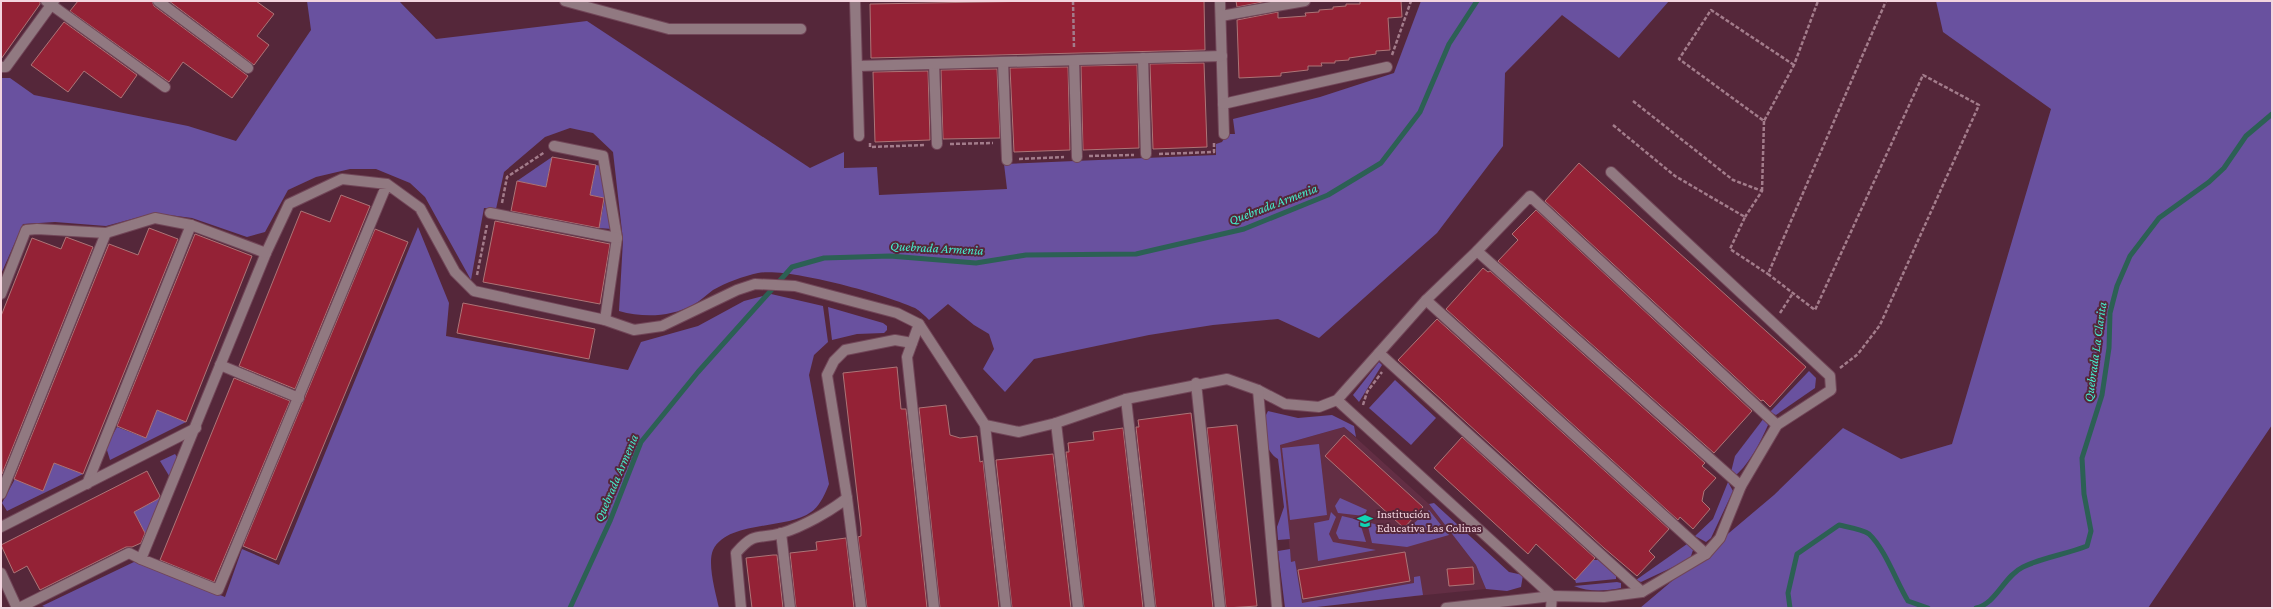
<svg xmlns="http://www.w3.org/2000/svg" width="2273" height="609" viewBox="0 0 2273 609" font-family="'Crimson Pro',serif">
  <rect width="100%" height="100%" fill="#55273a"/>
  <polygon fill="#632e44" points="1344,427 1429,504 1476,565 1486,589 1295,608 1280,445"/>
  <g fill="#69519f">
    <path d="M307,1H399L436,39L587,21L810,168L844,152V168L877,167L879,195L1007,189L1004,164L1216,155V144L1222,142L1227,134H1235L1233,119L1320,97L1394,73L1421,1H1669L1619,58L1562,15L1505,73L1503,146L1437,233L1319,338L1278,319L1213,325L1149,335L1034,359L1005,392L983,369L994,349L989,334L974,325L948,304L929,320C925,316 920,311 915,308C887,295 788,267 758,273C744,276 725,283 713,290C706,295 700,301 693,305C670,317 644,318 619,311L623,240L613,152L593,133L570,128L545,137L504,172L496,209L484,208L471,280L425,197L410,183L376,169H350L316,177L288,190L265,232L247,237L192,218L154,213L106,226L55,222L23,224L1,274V78H10L34,95L188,126L236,141L311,30Z"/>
    <polygon points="1936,1 2272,1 2272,425 2148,608 1640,608 1774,495 1843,428 1901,459 1952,444 2051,109 1943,32"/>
    <polygon points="552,157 546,187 517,181"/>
    <polygon points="596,165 602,166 612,229 599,228 605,198 590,195"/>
    <path d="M418,227L449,303L446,336L628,370L641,342L698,326L744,301L771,294L823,306L828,342L814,355L809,375L829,484C825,494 820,506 811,512C787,530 728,520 713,550C707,564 716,594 719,608H48L42,606L136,561L225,597L242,549L279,565Z"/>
    <polygon points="828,307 883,323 887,326 887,330 884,333 857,334 832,340"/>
    <polygon points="1379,362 1382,365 1359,402 1353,395"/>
    <polygon points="1809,371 1816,378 1815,388 1776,415 1770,412"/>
    <polygon points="1395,380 1436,418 1411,445 1369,408"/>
    <polygon points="157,410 186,422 110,460 106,447 117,427 146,438"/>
    <path d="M1268,411L1298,418L1332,415L1354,426L1356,437L1344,427L1280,445L1290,539L1278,540L1277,527L1284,507L1278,459C1263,450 1260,424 1268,411Z"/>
    <path d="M1764,418L1768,425C1761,441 1749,464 1736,475L1731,472L1735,456Z"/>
    <polygon points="1319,444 1327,515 1290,520 1282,448"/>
    <polygon points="175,454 177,457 171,479 160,461"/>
    <polygon points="54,463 83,474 7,511 2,503 15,479 43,490"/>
    <polygon points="1728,482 1733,491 1711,538 1706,542 1695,536 1713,519"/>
    <polygon points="160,498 148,539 134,512"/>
    <polygon points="1340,498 1367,510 1364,516 1338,513 1335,506"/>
    <polygon points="1434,503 1509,572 1523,575 1521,587 1507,591 1486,589 1476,565 1429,504"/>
    <polygon points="1429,510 1449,535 1407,547 1372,543 1367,522 1404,532"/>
    <polygon points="1331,512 1336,517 1329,534 1333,542 1376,550 1318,561 1314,523 1329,520"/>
    <polygon points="1342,516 1359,520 1366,542 1339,539 1336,533"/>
    <polygon points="1687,544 1693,550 1690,559 1641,582 1636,580"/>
    <polygon points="1290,549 1291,562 1295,561 1302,603 1414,583 1414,577 1420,576 1423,595 1308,608 1285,608 1278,551"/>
    <polygon points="1593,560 1598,560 1616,576 1616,579 1576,583 1575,580"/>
    <path d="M1617,582L1621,583V588C1606,591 1588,592 1574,586Z"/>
  </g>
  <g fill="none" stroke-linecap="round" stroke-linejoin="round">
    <g stroke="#2c6054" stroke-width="5">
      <polyline points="570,608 610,521 641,442 698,372 792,267 824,258 890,256 976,263 1026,255 1136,254 1244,229 1328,195 1381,163 1420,112 1449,44 1477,1"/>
      <path d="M1790,608L1788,593L1797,554L1839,525C1847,527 1862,529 1869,534C1885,549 1896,581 1908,601L1928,608"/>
      <path d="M1976,608C1996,604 2004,576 2023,567C2041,558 2067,554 2087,546L2091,531L2084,494L2082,458L2102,395L2109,348L2110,313L2117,286L2130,256L2159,218L2209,182L2224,168L2246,136L2272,114"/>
    </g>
  </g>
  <g fill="#942236" stroke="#ad7477">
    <polygon points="1,1 40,1 40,4 1,59"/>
    <polygon points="78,1 152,1 154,6 248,76 232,98 183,62 169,82 70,11"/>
    <polygon points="169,1 256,1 274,14 257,36 269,45 254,65"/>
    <polygon points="1041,1 1204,1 1205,50 871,58 870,4"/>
    <polygon points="1236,1 1268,1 1237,7"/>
    <polygon points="1360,1 1401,1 1402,17 1388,18 1390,50 1376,51 1376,54 1349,58 1349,60 1335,61 1335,63 1321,63 1322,66 1308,66 1308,70 1281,73 1281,76 1239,78 1237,20 1278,12 1278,18 1306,16 1305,13 1319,12 1319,10 1333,9 1333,7 1346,6 1346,4 1360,4"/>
    <polygon points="64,22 137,75 121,98 84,71 68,92 31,65"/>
    <polygon points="1204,63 1207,147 1153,149 1150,64"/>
    <polygon points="1137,65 1139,148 1083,150 1081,66"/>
    <polygon points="1068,67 1070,150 1014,152 1010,68"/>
    <polygon points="997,69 1000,138 943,139 941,70"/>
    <polygon points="928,71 930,140 875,142 873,72"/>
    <polygon points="552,157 596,165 590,195 604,198 599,228 511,211 517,181 546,187"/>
    <polygon points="1579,163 1806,367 1770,407 1763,400 1761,401 1545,201"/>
    <polygon points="341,195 370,206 295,389 239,366 301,211 330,222"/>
    <polygon points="1536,210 1752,411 1714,453 1498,261 1518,240 1512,234"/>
    <polygon points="495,221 610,244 600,304 483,282"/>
    <polygon points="149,228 178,239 83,474 54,463 43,491 14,479 109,244 138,255"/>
    <polygon points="375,229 408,242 276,560 243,546"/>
    <polygon points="195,234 252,256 186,422 157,410 146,438 117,426"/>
    <polygon points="66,237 93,247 2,474 1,316 32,238 61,249"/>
    <polygon points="1483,268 1488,272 1490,271 1705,463 1702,466 1716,478 1704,491 1702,501 1710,509 1693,529 1680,517 1678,520 1446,309"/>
    <polygon points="463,303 595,329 589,359 457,333"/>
    <polygon points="1437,319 1669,529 1649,551 1655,557 1637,576 1604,548 1398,360"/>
    <polygon points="897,367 901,409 906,409 927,608 867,608 858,537 861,536 861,528 843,373"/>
    <polygon points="234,378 290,401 214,582 160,560"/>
    <polygon points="946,405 950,435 960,438 977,436 980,462 983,461 999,608 940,608 919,408"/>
    <polygon points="1191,413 1213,608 1156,608 1136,427 1139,427 1138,420"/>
    <polygon points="1237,425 1257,606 1226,608 1207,428"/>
    <polygon points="1123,428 1143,608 1084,608 1066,452 1069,452 1068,443 1094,440 1093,432"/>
    <polygon points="1344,435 1423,507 1404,528 1325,456"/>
    <polygon points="1462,437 1595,558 1575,580 1536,544 1528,554 1434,468"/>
    <polygon points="1053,454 1071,608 1012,608 996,460"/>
    <polygon points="147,471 160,496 158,499 134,512 145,533 141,543 132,547 126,547 40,590 27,566 14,573 1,545"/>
    <polygon points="846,538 854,608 796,608 790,553 817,550 816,542"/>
    <polygon points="1405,552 1410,581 1303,599 1298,570"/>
    <polygon points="773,555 777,555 783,608 752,608 746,558"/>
    <polygon points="1473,567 1474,584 1449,586 1447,569"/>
  </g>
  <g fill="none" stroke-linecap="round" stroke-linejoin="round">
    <g stroke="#714658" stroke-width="12">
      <g id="minor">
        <polyline points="46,1 165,87"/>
        <polyline points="158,1 248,68"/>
        <polyline points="565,1 669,29 801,29"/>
        <polyline points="855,1 859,136"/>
        <polyline points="1220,1 1224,134"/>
        <polyline points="1221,16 1305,1"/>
        <polyline points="1143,58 1146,154"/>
        <polyline points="1074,61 1077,157"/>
        <polyline points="1003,62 1007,160"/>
        <polyline points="934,64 937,144"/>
        <polyline points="857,66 1222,56"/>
        <polyline points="1,67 6,67 54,1"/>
        <polyline points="1223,104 1387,67"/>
        <polyline points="554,146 603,156 617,238 605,320"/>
        <polyline points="387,184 218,590 141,559 266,253 289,204 342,179 387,184 420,208 455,272 474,291 605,320 634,330 662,326 737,290 755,284 795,286 897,313 919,324 985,425 1019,432 1056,423 1126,399 1227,379 1258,390 1285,404 1319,407 1337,400 1426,300 1477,251 1530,196 1777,425"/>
        <polyline points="490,213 617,238"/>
        <polyline points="1477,251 1741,486"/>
        <polyline points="1,294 26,230 37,229 106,233 155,218 191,225 266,253"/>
        <polyline points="1426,300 1706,554"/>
        <polyline points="919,324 907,357 934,608"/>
        <polyline points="1379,353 1642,592"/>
        <polyline points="220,365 299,398"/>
        <polyline points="1196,383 1220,608"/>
        <polyline points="1258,390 1277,608"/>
        <polyline points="1126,399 1150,608"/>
        <polyline points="1337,400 1552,596 1551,608"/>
        <polyline points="1056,423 1078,608"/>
        <polyline points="985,425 1006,608"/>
        <polyline points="87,484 191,225"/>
        <polyline points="1,494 106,233"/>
        <polyline points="847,498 861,608"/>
        <polyline points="1,527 196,428"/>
        <polyline points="781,533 790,608"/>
        <polyline points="1,573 17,608"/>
        <polyline points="19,608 129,553 141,559"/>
        <path d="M741,608L736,553C756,530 758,540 782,533C802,527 831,511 847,498L827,375L834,361L845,350L895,340L912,343"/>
        <polyline points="1446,608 1552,596 1604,597 1642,592 1706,554 1720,538 1741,486 1777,425 1831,390 1830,376 1611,172"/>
      </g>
    </g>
    <g stroke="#a37c8b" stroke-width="2.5" stroke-dasharray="4 2" stroke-linecap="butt">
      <polyline points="1073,1 1074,48"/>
      <polyline points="1392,55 1411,1"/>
      <polyline points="1794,65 1711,10 1679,59 1764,121 1794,65 1818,1"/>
      <polyline points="1633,101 1733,180 1762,191 1745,217"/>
      <polyline points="1613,125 1675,176 1745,217 1730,249 1768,274"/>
      <polyline points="870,143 870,147 925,145"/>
      <polyline points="950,144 993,143"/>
      <polyline points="1159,154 1214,152 1214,142"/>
      <polyline points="1089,156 1134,155"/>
      <polyline points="1019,159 1064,157"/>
      <polyline points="1762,191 1764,121"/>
      <polyline points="502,203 507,177 545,152"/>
      <polyline points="477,275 487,225"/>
      <polyline points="1780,313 1793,293"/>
      <polyline points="1840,368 1858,354 1880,325 1979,105 1923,75 1815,310 1768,274 1886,1"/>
      <polyline points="1363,405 1367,392 1382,372"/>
    </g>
    <use href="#minor" stroke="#917981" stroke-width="10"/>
  </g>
  <defs>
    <g id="university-bare" transform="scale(1.2)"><path d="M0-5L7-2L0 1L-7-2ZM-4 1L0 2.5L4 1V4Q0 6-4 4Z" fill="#11d5b4" stroke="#55273a" stroke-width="2.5" paint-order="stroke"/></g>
  </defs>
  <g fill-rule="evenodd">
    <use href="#university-bare" x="1365" y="521"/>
  </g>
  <g text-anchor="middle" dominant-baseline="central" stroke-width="4" stroke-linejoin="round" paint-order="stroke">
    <g font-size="12" fill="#f3d5df" stroke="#55273a" text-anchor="start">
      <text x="1377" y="514">Institución<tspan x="1377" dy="14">Educativa Las Colinas</tspan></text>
    </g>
    <g font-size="13" font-style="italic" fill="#45edcb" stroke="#55273a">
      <text transform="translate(1273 204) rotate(-21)">Quebrada Armenia</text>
      <text transform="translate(937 248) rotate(3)">Quebrada Armenia</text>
      <text transform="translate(2095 352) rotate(-82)">Quebrada La Clarita</text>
      <text transform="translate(616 478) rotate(-67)">Quebrada Armenia</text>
    </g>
  </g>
  <rect width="2273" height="609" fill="none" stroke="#f3d5df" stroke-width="4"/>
</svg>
